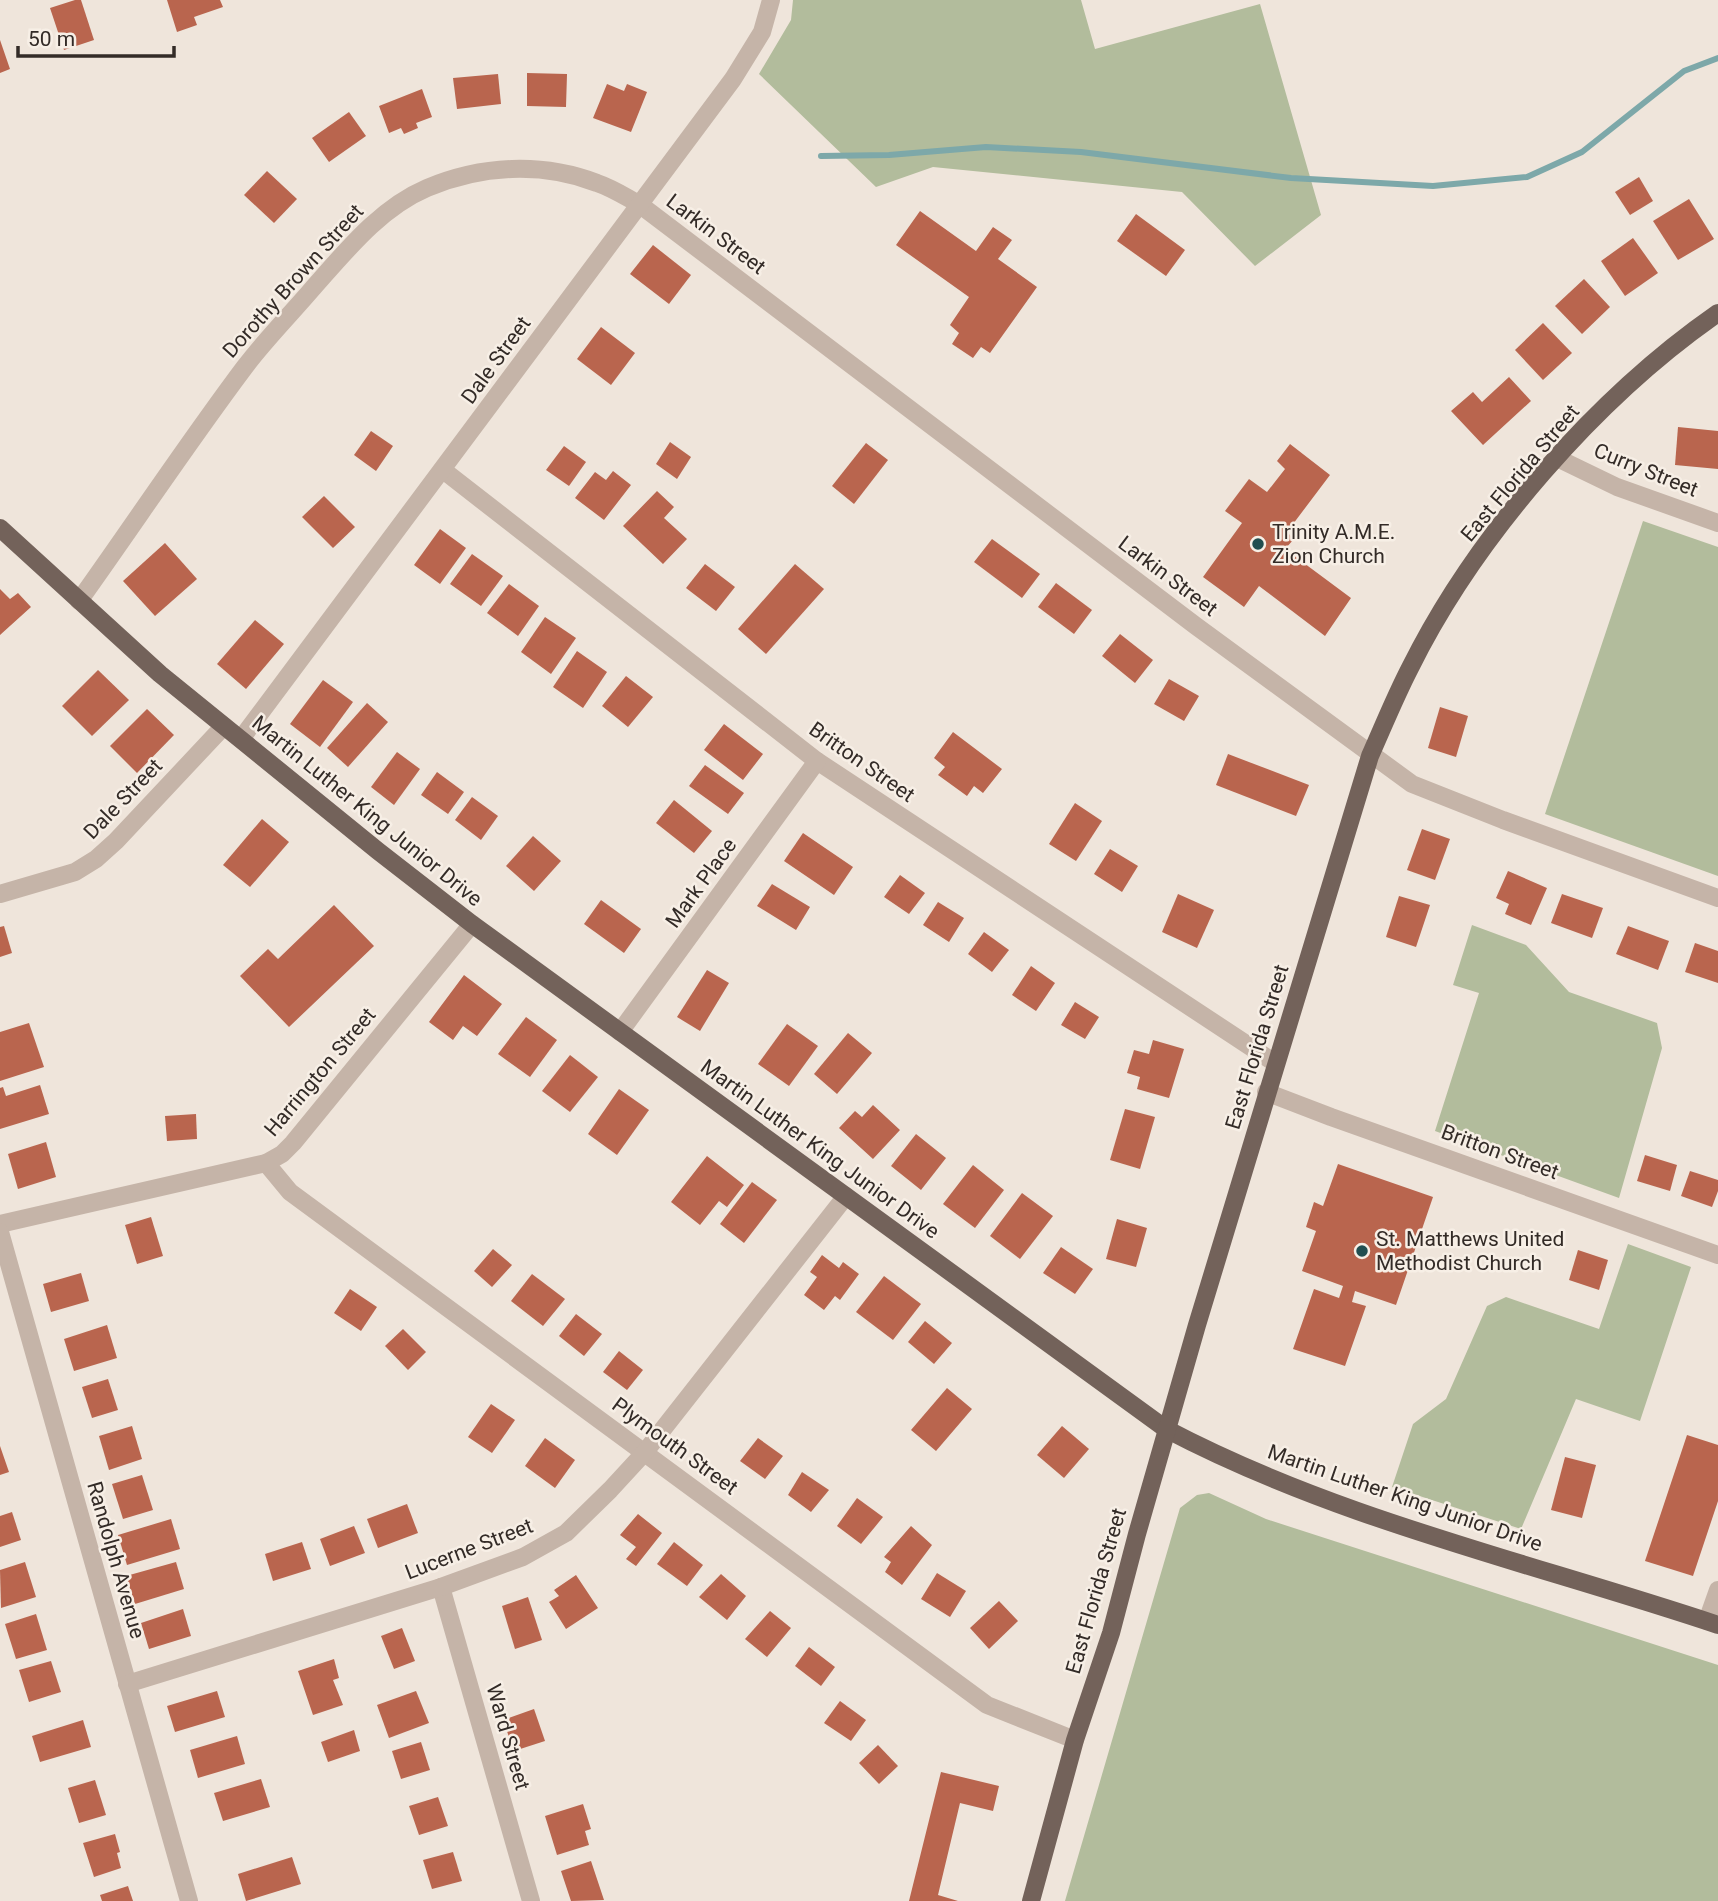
<svg xmlns="http://www.w3.org/2000/svg" width="1718" height="1901" viewBox="0 0 1718 1901" font-family="Roboto,sans-serif">
  <rect width="100%" height="100%" fill="#efe5db"/>
  <g fill="#b2bc9c">
    <polygon points="793,0 1081,0 1095,49 1260,4 1321,215 1255,266 1182,192 933,167 876,187 759,74 791,20"/>
    <polygon points="1643,521 1718,547 1718,876 1545,814"/>
    <polygon points="1472,925 1526,945 1569,992 1657,1023 1662,1048 1619,1198 1435,1131 1479,993 1453,985"/>
    <polygon points="1628,1244 1691,1267 1640,1421 1576,1399 1521,1529 1392,1487 1413,1424 1446,1399 1487,1306 1506,1297 1599,1329"/>
    <polygon points="1209,1493 1266,1519 1718,1665 1718,1901 1065,1901 1180,1508 1197,1495"/>
  </g>
  <g fill="none" stroke-linecap="round" stroke-linejoin="round">
    <polyline stroke="#7da8a9" stroke-width="6" points="821,156 889,155 986,147 1081,152 1291,178 1433,186 1527,177 1582,152 1684,71 1718,58"/>
  </g>
  <g fill="#b9654e">
    <polygon points="75,0 81,0 94,40 64,50 50,8"/>
    <polygon points="167,0 220,0 223,7 194,17 197,25 177,32"/>
    <polygon points="0,40 10,69 0,73"/>
    <polygon points="527,73 567,74 566,107 527,106"/>
    <polygon points="498,74 501,104 457,109 453,78"/>
    <polygon points="607,84 624,91 627,84 647,92 631,132 593,118"/>
    <polygon points="422,89 432,117 416,123 418,128 404,134 401,128 389,133 379,106"/>
    <polygon points="349,112 366,136 329,162 312,138"/>
    <polygon points="267,171 297,199 274,223 244,195"/>
    <polygon points="1639,177 1653,201 1630,215 1615,192"/>
    <polygon points="1689,199 1714,239 1678,260 1653,221"/>
    <polygon points="920,211 976,251 993,227 1012,240 998,259 1037,287 990,353 981,347 973,358 952,344 959,333 950,325 969,297 896,245"/>
    <polygon points="1136,214 1185,250 1166,276 1117,241"/>
    <polygon points="1633,238 1658,273 1625,296 1601,261"/>
    <polygon points="653,245 691,275 669,304 630,274"/>
    <polygon points="1584,279 1610,307 1582,334 1555,306"/>
    <polygon points="1543,323 1572,353 1543,380 1515,350"/>
    <polygon points="601,327 635,353 611,385 577,359"/>
    <polygon points="1509,377 1531,401 1483,445 1451,411 1473,392 1482,402"/>
    <polygon points="1678,427 1718,431 1718,469 1675,465"/>
    <polygon points="371,431 393,446 376,471 354,455"/>
    <polygon points="670,442 691,457 677,479 656,464"/>
    <polygon points="866,443 888,460 854,504 832,486"/>
    <polygon points="1290,444 1330,475 1287,532 1294,539 1285,549 1351,598 1325,636 1259,586 1244,607 1203,577 1242,523 1225,511 1249,479 1267,492 1285,469 1277,461"/>
    <polygon points="564,446 586,462 569,486 546,470"/>
    <polygon points="613,471 631,485 604,520 575,498 595,472 606,480"/>
    <polygon points="657,491 674,507 664,518 687,539 663,564 623,526"/>
    <polygon points="324,496 355,527 333,548 302,517"/>
    <polygon points="440,529 466,548 440,584 414,565"/>
    <polygon points="992,539 1040,574 1022,598 974,562"/>
    <polygon points="165,543 197,579 155,616 123,581"/>
    <polygon points="472,554 503,576 481,606 450,584"/>
    <polygon points="705,564 735,587 716,611 686,588"/>
    <polygon points="795,564 824,589 766,654 738,629"/>
    <polygon points="1056,583 1092,610 1074,634 1038,607"/>
    <polygon points="509,584 539,606 518,636 487,613"/>
    <polygon points="0,589 10,599 18,593 31,607 0,635"/>
    <polygon points="545,617 576,638 551,674 521,652"/>
    <polygon points="255,620 284,644 246,689 217,664"/>
    <polygon points="1120,634 1153,660 1135,683 1102,656"/>
    <polygon points="577,651 607,672 583,708 553,687"/>
    <polygon points="98,670 129,700 92,736 62,706"/>
    <polygon points="626,676 653,697 628,727 602,706"/>
    <polygon points="1169,679 1199,696 1184,721 1154,704"/>
    <polygon points="323,680 353,702 320,747 290,724"/>
    <polygon points="367,703 388,722 348,767 327,748"/>
    <polygon points="1440,707 1468,716 1456,757 1428,748"/>
    <polygon points="147,709 174,735 137,773 110,746"/>
    <polygon points="724,724 763,754 743,780 704,750"/>
    <polygon points="953,732 1002,769 983,793 974,786 967,796 938,775 945,767 934,758"/>
    <polygon points="397,752 420,769 394,805 371,787"/>
    <polygon points="1228,754 1309,785 1296,816 1216,785"/>
    <polygon points="705,765 744,793 728,814 689,786"/>
    <polygon points="437,772 464,792 448,814 421,795"/>
    <polygon points="472,797 498,816 481,840 455,820"/>
    <polygon points="674,800 712,831 694,853 656,823"/>
    <polygon points="1075,803 1102,821 1076,861 1049,844"/>
    <polygon points="262,819 289,842 250,887 223,865"/>
    <polygon points="1422,829 1450,839 1435,880 1407,870"/>
    <polygon points="803,833 853,867 834,895 784,861"/>
    <polygon points="533,836 561,861 534,891 506,866"/>
    <polygon points="1110,849 1138,866 1122,892 1094,874"/>
    <polygon points="1508,871 1547,888 1531,925 1505,914 1509,904 1496,898"/>
    <polygon points="900,875 925,893 909,914 884,897"/>
    <polygon points="772,884 810,907 796,930 757,906"/>
    <polygon points="1178,894 1214,910 1197,948 1162,932"/>
    <polygon points="1562,894 1603,908 1592,938 1551,923"/>
    <polygon points="1399,896 1430,905 1416,947 1386,937"/>
    <polygon points="601,900 641,929 624,953 584,924"/>
    <polygon points="938,902 964,918 949,942 923,925"/>
    <polygon points="334,905 374,946 289,1027 240,976 268,949 278,959"/>
    <polygon points="4,926 12,953 0,957 0,927"/>
    <polygon points="1628,926 1669,941 1658,970 1616,954"/>
    <polygon points="984,932 1009,950 992,972 968,954"/>
    <polygon points="1695,943 1718,951 1718,983 1685,972"/>
    <polygon points="1031,966 1055,983 1036,1011 1012,995"/>
    <polygon points="707,970 729,983 700,1031 677,1017"/>
    <polygon points="464,975 502,1004 477,1036 463,1026 453,1040 429,1022"/>
    <polygon points="1075,1002 1099,1017 1085,1039 1061,1025"/>
    <polygon points="526,1017 557,1040 530,1077 498,1054"/>
    <polygon points="29,1023 44,1067 0,1081 0,1032"/>
    <polygon points="787,1024 818,1046 789,1086 758,1064"/>
    <polygon points="848,1033 872,1053 837,1094 814,1074"/>
    <polygon points="1153,1040 1184,1049 1169,1098 1137,1089 1140,1077 1127,1073 1134,1050 1149,1054"/>
    <polygon points="570,1055 598,1077 570,1112 542,1091"/>
    <polygon points="40,1085 49,1114 0,1129 0,1088 3,1087 6,1096"/>
    <polygon points="619,1089 649,1110 617,1155 588,1134"/>
    <polygon points="873,1105 900,1130 873,1159 839,1128 855,1111 862,1117"/>
    <polygon points="1125,1109 1155,1117 1140,1169 1110,1160"/>
    <polygon points="196,1114 197,1139 167,1141 165,1116"/>
    <polygon points="916,1134 946,1158 921,1190 891,1166"/>
    <polygon points="46,1142 56,1177 18,1189 8,1154"/>
    <polygon points="1645,1155 1677,1165 1670,1191 1637,1181"/>
    <polygon points="707,1156 744,1185 727,1207 719,1201 700,1225 671,1202"/>
    <polygon points="1338,1164 1433,1197 1396,1305 1355,1291 1352,1302 1366,1306 1345,1366 1293,1349 1314,1289 1339,1298 1343,1286 1302,1271 1316,1231 1306,1227 1314,1202 1323,1206"/>
    <polygon points="973,1165 1004,1190 975,1228 943,1204"/>
    <polygon points="1690,1171 1718,1180 1718,1191 1712,1207 1681,1196"/>
    <polygon points="752,1182 777,1200 744,1243 720,1224"/>
    <polygon points="1022,1193 1053,1216 1020,1259 990,1236"/>
    <polygon points="151,1217 163,1256 137,1264 125,1225"/>
    <polygon points="1117,1219 1147,1228 1136,1267 1106,1259"/>
    <polygon points="1061,1247 1093,1269 1075,1294 1043,1273"/>
    <polygon points="493,1249 512,1265 492,1287 474,1271"/>
    <polygon points="1578,1250 1608,1260 1599,1290 1569,1280"/>
    <polygon points="822,1255 839,1268 843,1262 859,1274 840,1300 835,1296 824,1310 804,1295 817,1277 810,1272"/>
    <polygon points="81,1273 89,1301 51,1312 43,1284"/>
    <polygon points="532,1274 565,1299 543,1326 511,1301"/>
    <polygon points="884,1276 921,1304 893,1340 856,1312"/>
    <polygon points="350,1289 377,1307 361,1331 334,1313"/>
    <polygon points="576,1314 602,1334 584,1356 559,1336"/>
    <polygon points="925,1321 952,1343 934,1364 908,1342"/>
    <polygon points="107,1325 117,1358 74,1371 64,1339"/>
    <polygon points="403,1329 426,1352 408,1370 385,1346"/>
    <polygon points="619,1351 643,1370 627,1390 603,1372"/>
    <polygon points="108,1379 118,1410 92,1418 82,1387"/>
    <polygon points="947,1388 972,1409 936,1451 911,1430"/>
    <polygon points="491,1404 515,1420 492,1453 468,1437"/>
    <polygon points="132,1426 142,1459 109,1470 99,1436"/>
    <polygon points="1062,1426 1089,1449 1064,1478 1037,1455"/>
    <polygon points="1687,1435 1718,1445 1718,1501 1693,1576 1645,1561"/>
    <polygon points="545,1438 575,1460 555,1488 525,1466"/>
    <polygon points="758,1438 783,1456 765,1479 740,1461"/>
    <polygon points="0,1446 9,1472 0,1475"/>
    <polygon points="1565,1457 1596,1465 1582,1518 1551,1510"/>
    <polygon points="802,1472 829,1490 811,1512 788,1495"/>
    <polygon points="142,1475 153,1510 123,1519 112,1484"/>
    <polygon points="857,1498 883,1517 861,1544 837,1526"/>
    <polygon points="407,1504 418,1533 378,1548 367,1519"/>
    <polygon points="12,1512 21,1540 0,1547 0,1516"/>
    <polygon points="638,1514 662,1533 636,1566 626,1559 636,1547 620,1535"/>
    <polygon points="171,1519 180,1549 127,1565 118,1535"/>
    <polygon points="354,1526 365,1553 330,1566 320,1539"/>
    <polygon points="911,1526 932,1545 902,1585 885,1572 891,1562 884,1557"/>
    <polygon points="302,1542 311,1569 273,1581 265,1554"/>
    <polygon points="674,1542 703,1565 687,1586 657,1564"/>
    <polygon points="25,1562 36,1597 1,1608 0,1570"/>
    <polygon points="176,1562 184,1589 135,1604 126,1576"/>
    <polygon points="937,1573 966,1591 950,1617 921,1599"/>
    <polygon points="721,1574 746,1596 727,1620 699,1597"/>
    <polygon points="576,1575 598,1608 566,1629 549,1602 559,1596 554,1590"/>
    <polygon points="528,1597 542,1640 515,1649 502,1606"/>
    <polygon points="999,1601 1018,1621 989,1649 970,1628"/>
    <polygon points="183,1609 191,1636 149,1649 141,1623"/>
    <polygon points="770,1611 791,1628 767,1657 745,1639"/>
    <polygon points="36,1614 47,1650 16,1659 5,1624"/>
    <polygon points="402,1628 415,1661 394,1669 381,1636"/>
    <polygon points="809,1647 835,1667 821,1686 795,1666"/>
    <polygon points="334,1659 339,1678 333,1680 343,1705 313,1715 298,1671"/>
    <polygon points="51,1661 61,1692 29,1702 19,1670"/>
    <polygon points="217,1691 225,1717 175,1732 167,1706"/>
    <polygon points="416,1691 429,1723 389,1738 377,1705"/>
    <polygon points="840,1701 866,1720 851,1741 824,1723"/>
    <polygon points="534,1709 545,1741 514,1751 503,1720"/>
    <polygon points="83,1720 91,1747 40,1762 32,1736"/>
    <polygon points="354,1730 360,1751 328,1762 321,1742"/>
    <polygon points="237,1736 245,1764 198,1778 190,1750"/>
    <polygon points="421,1742 430,1770 401,1779 392,1751"/>
    <polygon points="878,1745 898,1766 879,1784 859,1763"/>
    <polygon points="941,1772 999,1786 993,1811 960,1803 938,1895 958,1901 909,1901"/>
    <polygon points="261,1779 270,1807 223,1821 214,1793"/>
    <polygon points="95,1780 106,1815 79,1823 68,1788"/>
    <polygon points="438,1797 448,1826 419,1835 409,1806"/>
    <polygon points="583,1804 591,1829 585,1831 589,1845 557,1855 545,1816"/>
    <polygon points="115,1834 120,1852 117,1853 121,1868 94,1877 83,1843"/>
    <polygon points="453,1852 462,1881 432,1889 423,1860"/>
    <polygon points="292,1857 301,1884 246,1901 238,1874"/>
    <polygon points="591,1861 604,1900 571,1901 561,1871"/>
    <polygon points="128,1886 133,1901 102,1901 100,1895"/>
  </g>
  <g fill="none" stroke-linecap="round" stroke-linejoin="round">
    <g stroke="#c5b4a8" stroke-width="18">
      <polyline points="1557,458 1617,487 1718,523"/>
      <polyline points="443,470 817,761 1275,1063"/>
      <path d="M79,601C134,524 187,444 244,368C265,340 290,315 313,288C346,251 380,208 427,188C482,165 542,162 597,183C612,188 626,197 639,204L1196,626L1412,784L1503,820L1718,898"/>
      <polyline points="241,739 733,79 762,32 771,0"/>
      <polyline points="0,894 75,872 96,859 116,841 224,726"/>
      <polyline points="620,1032 817,761"/>
      <polyline points="1266,1092 1331,1117 1718,1255"/>
      <polyline points="266,1163 290,1192 987,1705 1075,1740"/>
      <polyline points="0,1224 266,1163 282,1154 293,1143 472,924"/>
      <polyline points="0,1232 189,1901"/>
      <polyline points="441,1587 531,1901"/>
      <polyline points="1707,1621 1718,1590"/>
      <polyline points="127,1684 441,1587 523,1557 566,1533 610,1490 645,1452 846,1196"/>
    </g>
    <g stroke="#73625a" stroke-width="18">
      <path d="M0,528L160,674L378,851L472,924L1166,1429C1339,1520 1533,1563 1718,1625"/>
      <path d="M1031,1901L1075,1740L1111,1633L1137,1534L1197,1325L1370,756C1383,727 1395,697 1410,668C1476,535 1597,397 1718,313"/>
    </g>
  </g>
  <g fill="#214e50" stroke="#f7efe6" stroke-width="2.5">
    <circle cx="1258" cy="544" r="7"/>
    <circle cx="1362" cy="1251" r="7"/>
  </g>
  <g text-anchor="middle" dominant-baseline="central" stroke-width="5" stroke-linejoin="round" paint-order="stroke">
    <g font-size="21" fill="#332b27" stroke="#f7efe6">
      <text transform="translate(716 234) rotate(37)">Larkin Street</text>
      <text transform="translate(293 281) rotate(-48)">Dorothy Brown Street</text>
      <text transform="translate(496 360) rotate(-54)">Dale Street</text>
      <text transform="translate(1646 470) rotate(22)">Curry Street</text>
      <text transform="translate(1520 473) rotate(-50)">East Florida Street</text>
      <text transform="translate(1168 576) rotate(37)">Larkin Street</text>
      <text transform="translate(862 762) rotate(35)">Britton Street</text>
      <text transform="translate(123 799) rotate(-46)">Dale Street</text>
      <text transform="translate(367 811) rotate(39)">Martin Luther King Junior Drive</text>
      <text transform="translate(701 883) rotate(-54)">Mark Place</text>
      <text transform="translate(1257 1047) rotate(-73)">East Florida Street</text>
      <text transform="translate(320 1072) rotate(-50)">Harrington Street</text>
      <text transform="translate(820 1149) rotate(36)">Martin Luther King Junior Drive</text>
      <text transform="translate(1500 1152) rotate(20)">Britton Street</text>
      <text transform="translate(675 1446) rotate(36)">Plymouth Street</text>
      <text transform="translate(1405 1498) rotate(19)">Martin Luther King Junior Drive</text>
      <text transform="translate(469 1549) rotate(-21)">Lucerne Street</text>
      <text transform="translate(116 1560) rotate(74)">Randolph Avenue</text>
      <text transform="translate(1096 1591) rotate(-74)">East Florida Street</text>
      <text transform="translate(508 1737) rotate(74)">Ward Street</text>
    </g>
    <g font-size="21" fill="#332b27" stroke="#f7efe6" text-anchor="start">
      <text x="1272" y="532">Trinity A.M.E.<tspan x="1272" dy="24">Zion Church</tspan></text>
      <text x="1376" y="1239">St. Matthews United<tspan x="1376" dy="24">Methodist Church</tspan></text>
    </g>
  </g>
  <path d="M18 46v10h156v-10" fill="none" stroke="#332b27" stroke-width="3.5"/>
  <text x="28" y="46" font-size="21" fill="#332b27" stroke="#f7efe6" stroke-width="5" paint-order="stroke">50 m</text>
</svg>
